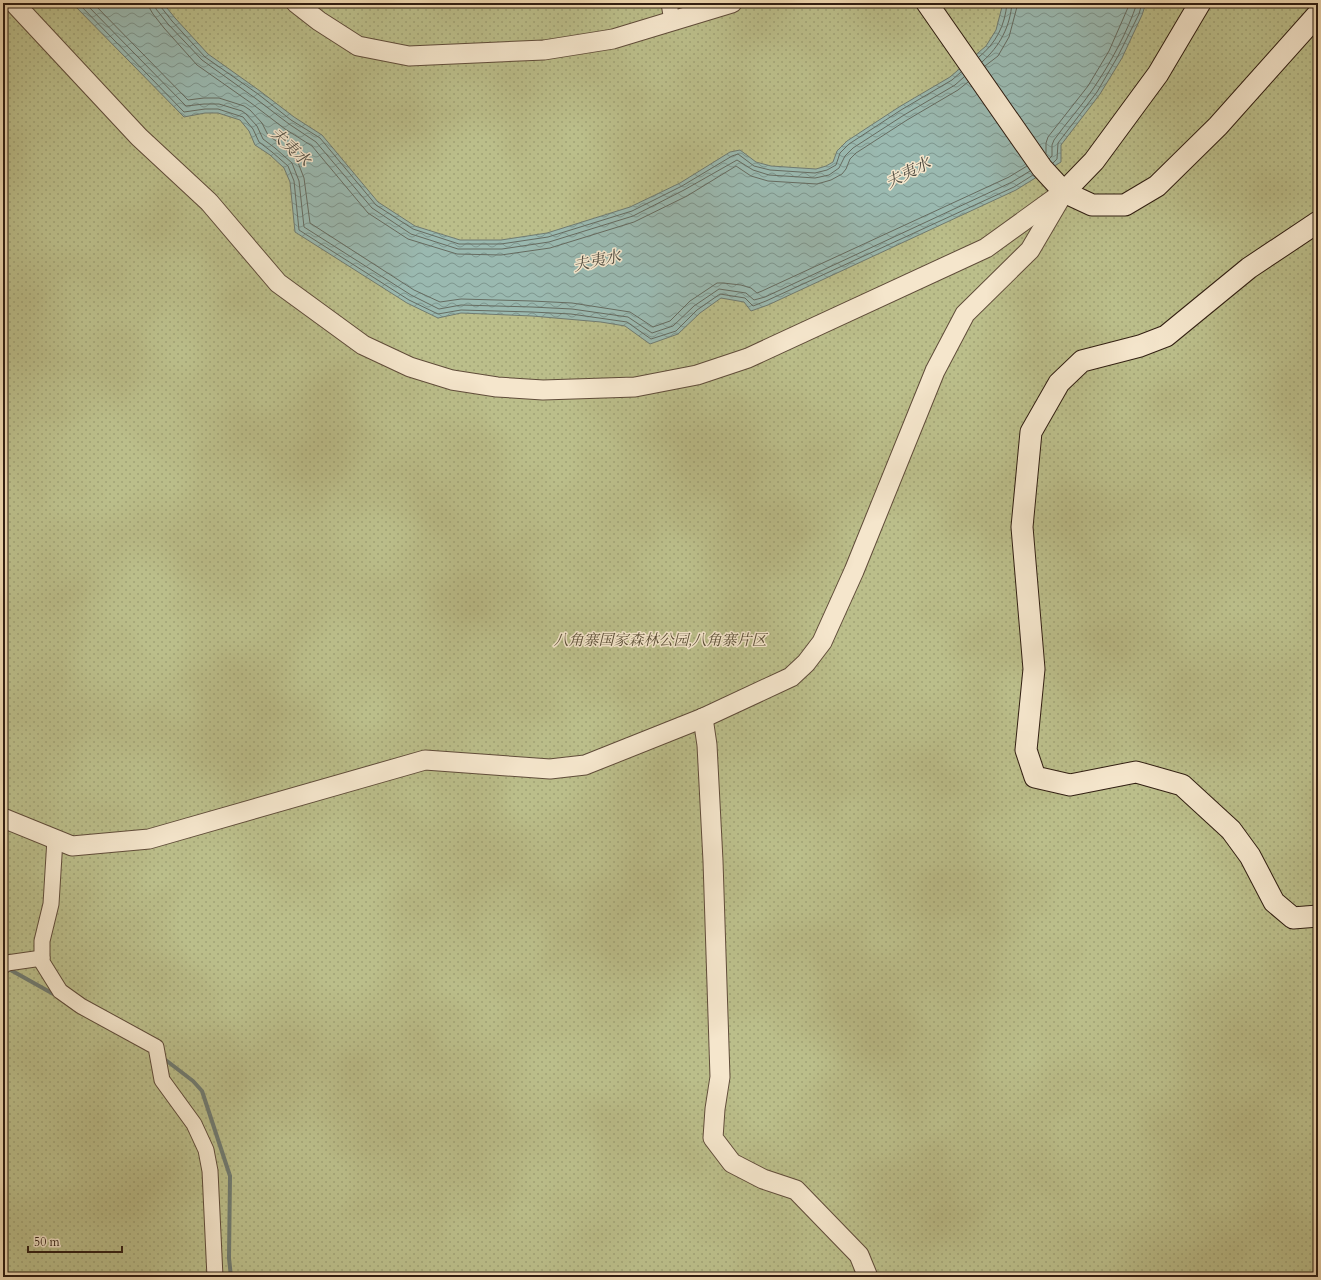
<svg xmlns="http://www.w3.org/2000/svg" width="1321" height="1280" viewBox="0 0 1321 1280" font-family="Cardo,'Noto Serif SC',serif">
  <defs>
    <pattern id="park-dots" width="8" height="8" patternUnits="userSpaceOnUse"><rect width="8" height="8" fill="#bbbe8a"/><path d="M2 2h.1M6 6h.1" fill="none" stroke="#a1a376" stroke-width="1.8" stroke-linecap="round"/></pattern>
    <pattern id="water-waves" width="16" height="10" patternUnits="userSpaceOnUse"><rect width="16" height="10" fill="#9ab9b0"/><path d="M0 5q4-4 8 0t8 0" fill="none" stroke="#7e968e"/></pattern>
  </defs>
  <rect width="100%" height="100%" fill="#efd8b0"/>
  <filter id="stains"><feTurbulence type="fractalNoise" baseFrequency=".005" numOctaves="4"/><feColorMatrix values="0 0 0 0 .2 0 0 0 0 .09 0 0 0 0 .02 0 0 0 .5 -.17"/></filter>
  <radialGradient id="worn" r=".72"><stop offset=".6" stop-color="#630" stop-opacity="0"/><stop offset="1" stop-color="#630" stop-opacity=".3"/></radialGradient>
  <rect fill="url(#park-dots)" stroke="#766e4e" x="3" y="3" width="1315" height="1274"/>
  <polygon fill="url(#water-waves)" stroke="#707b71" points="72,3 163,3 175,18 208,54 260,91 294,117 322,135 378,202 415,226 460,240 501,240 547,233 630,207 680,183 730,152 740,150 756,162 771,166 816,169 826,166 833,162 837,151 847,141 899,107 950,77 986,46 996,30 1003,3 1146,3 1142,15 1122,58 1100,94 1061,145 1061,162 1016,190 768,305 751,311 744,302 721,298 700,313 678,334 650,344 625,326 601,322 532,316 461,313 438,318 407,303 295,232 290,182 284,168 270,155 255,145 249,131 240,120 218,113 205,113 184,117"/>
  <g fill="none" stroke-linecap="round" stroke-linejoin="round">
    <g stroke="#666c61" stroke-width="1">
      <polyline points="78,3 184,112 205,109 218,109 243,117 253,129 259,142 272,152 288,166 294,181 299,230 409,300 438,314 461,310 532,312 571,314 627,322 651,339 676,331 697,310 720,294 745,298 753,306 766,301 1014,187 1033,175"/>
      <polyline points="85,3 186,106 204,104 219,104 242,111 246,114 257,126 263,139 275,148 292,163 299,181 304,227 411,295 439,309 461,305 532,307 572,309 628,317 652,333 673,326 694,306 719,289 746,293 754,300 765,297 1012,182 1030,171"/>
      <polyline points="93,3 188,100 204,98 219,98 244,106 250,110 262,123 268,135 280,144 297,160 304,178 310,223 414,290 440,302 461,299 532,301 572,303 630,312 653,327 670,321 690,301 717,283 723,283 741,285 751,288 757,293 762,291 1009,177 1027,166"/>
      <polyline points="149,3 150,9 153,14 164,28 197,65 251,103 285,129 312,146 368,213 408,239 457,254 501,255 550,248 634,222 687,196 736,166 751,176 768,181 817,184 831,180 842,174 846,169 850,159 856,153 907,120 958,90 968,82"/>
      <polyline points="155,3 156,9 168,24 202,60 255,98 289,124 316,142 372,208 411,234 458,249 502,249 549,242 633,216 684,190 737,160 753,170 769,175 815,178 829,175 839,168 845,156 853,148 904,115 955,85 964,77"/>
      <polyline points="160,3 161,7 172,21 205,57 258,94 291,120 320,138 376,205 413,229 459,244 501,244 548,237 632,211 682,186 732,156 738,154 754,166 770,170 815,173 827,170 836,165 840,153 849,144 901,110 952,80 961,72"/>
      <path d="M979,57C996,43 1005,26 1007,3"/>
      <path d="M982,62C1000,46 1010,27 1012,3"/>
      <polyline points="985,66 998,56 1009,37 1018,3"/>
      <polyline points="1046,153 1046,143 1048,137 1088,86 1109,51 1130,3"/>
      <path d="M1049,159L1052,156V145L1054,140C1066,123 1081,107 1093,89C1110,64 1128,31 1137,3"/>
      <polyline points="1053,163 1057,159 1058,143 1097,92 1118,56 1139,14 1142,3"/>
    </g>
    <g stroke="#707b71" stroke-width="4">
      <polyline points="7,968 57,996"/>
      <polyline points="163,1058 193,1081 202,1091 230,1176 229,1258 231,1277"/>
    </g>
    <g stroke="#604c3a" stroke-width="17">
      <g id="minor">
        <polyline points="669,3 672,21"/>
        <polyline points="55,839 51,904 42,941 42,962 60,991 81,1006 156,1047 162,1080 194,1124 206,1150 210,1171 215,1277"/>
        <polyline points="3,966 7,963 42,958"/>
      </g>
    </g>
    <g stroke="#604c3a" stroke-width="21">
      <g id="tertiary">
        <polyline points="14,3 139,137 209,202 278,283 363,345 410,367 452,380 497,387 543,390 635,387 697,375 748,358 986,248 1058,196"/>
        <polyline points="296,3 319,21 358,46 409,56 544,50 613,39 732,3"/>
        <polyline points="703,718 707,745 713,861 720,1077 715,1109 713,1138 732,1163 763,1179 796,1190 859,1255 868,1277"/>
        <polyline points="3,818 72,846 149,839 425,760 550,769 585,765 703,718 791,677 806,663 822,642 854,571 935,371 965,314 1030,250 1064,192"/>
      </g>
    </g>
    <g stroke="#311e12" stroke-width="23">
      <g id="secondary">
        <polyline points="927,3 1042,168 1064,192 1092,205 1125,205 1157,186 1218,126 1318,14"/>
        <polyline points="1064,192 1094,161 1158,74 1200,3"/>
        <polyline points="1318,222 1249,268 1166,336 1140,346 1082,361 1059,383 1031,432 1022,527 1034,669 1026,750 1035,777 1070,785 1136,772 1182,785 1231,830 1250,856 1274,902 1293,918 1318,916"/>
      </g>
    </g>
    <use href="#minor" stroke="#f5e6cc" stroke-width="15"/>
    <use href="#tertiary" stroke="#f5e6cc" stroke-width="19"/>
    <use href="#secondary" stroke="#f5e6cc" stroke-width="21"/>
  </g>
  <g text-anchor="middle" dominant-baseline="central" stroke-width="3" stroke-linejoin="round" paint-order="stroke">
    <g font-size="15" font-style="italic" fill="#5a4e36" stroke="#f5e6cc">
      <text x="660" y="640">八角寨国家森林公园,八角寨片区</text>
    </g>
    <g font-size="16" font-style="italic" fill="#504c41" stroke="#f5e6cc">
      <text transform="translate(290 147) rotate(43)">夫夷水</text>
      <text transform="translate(908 173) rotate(-27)">夫夷水</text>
      <text transform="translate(597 261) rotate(-12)">夫夷水</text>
    </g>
  </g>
  <rect width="1321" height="1280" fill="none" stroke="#efd8b0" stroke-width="16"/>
  <rect x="4" y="4" width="1313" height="1272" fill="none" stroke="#311e12" stroke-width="2"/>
  <rect x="8" y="8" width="1305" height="1264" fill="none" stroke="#311e12"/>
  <path d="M28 1246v6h94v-6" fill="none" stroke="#311e12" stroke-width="2"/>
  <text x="34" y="1246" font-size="12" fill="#311e12" stroke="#f5e6cc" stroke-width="3" paint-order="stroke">50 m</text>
  <rect width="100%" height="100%" filter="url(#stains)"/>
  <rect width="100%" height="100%" fill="url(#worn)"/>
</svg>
